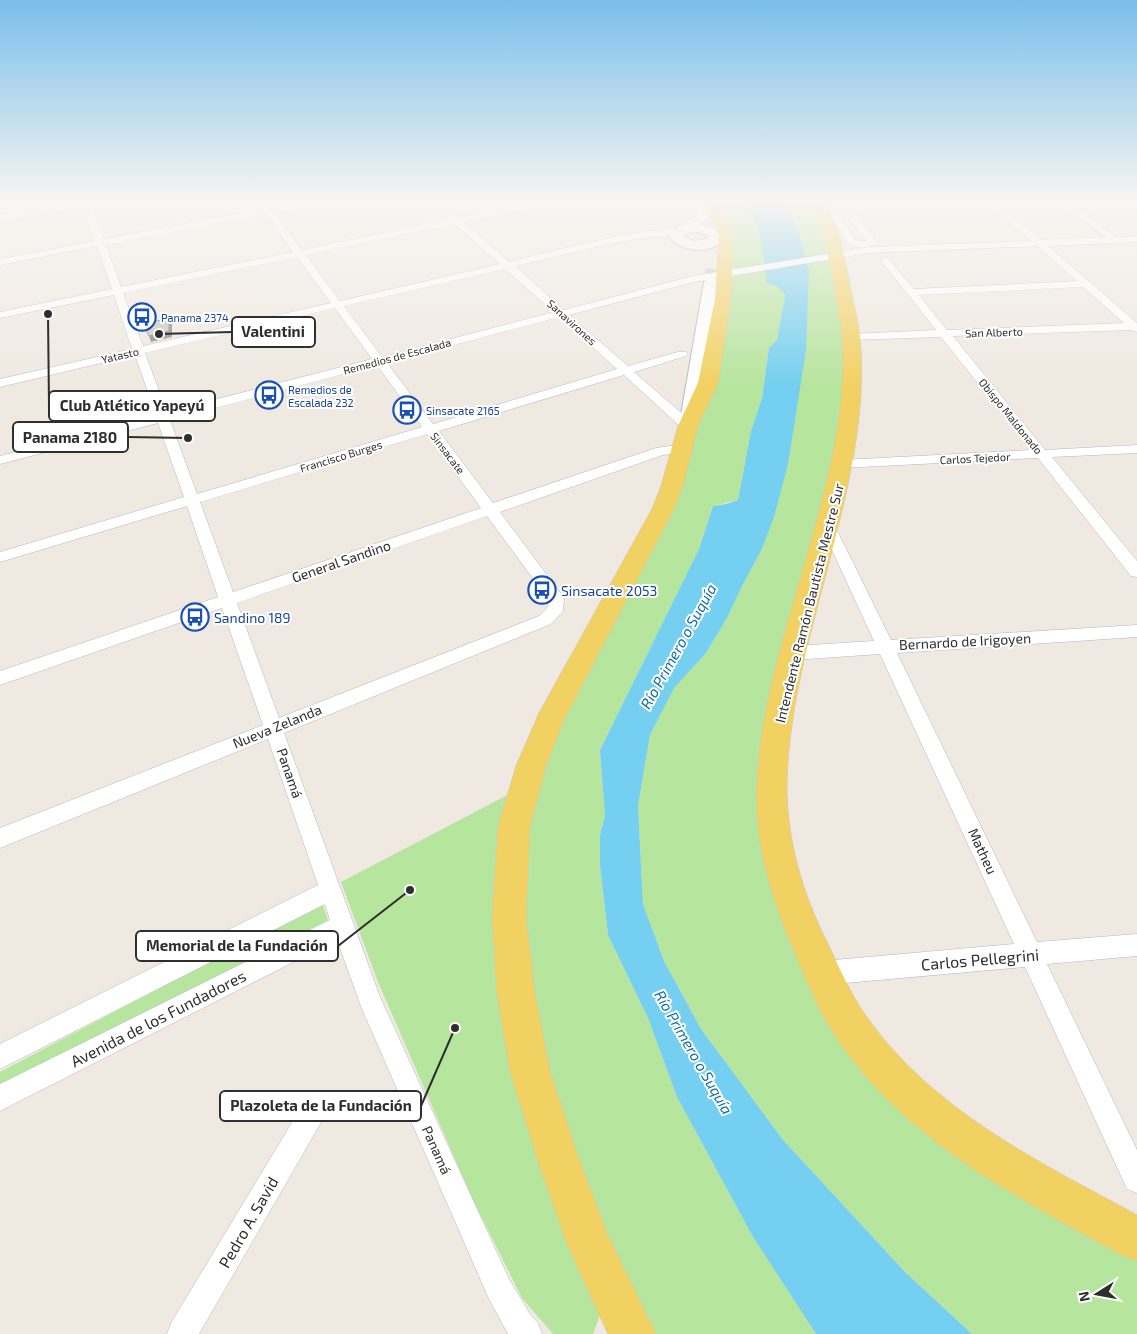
<svg xmlns="http://www.w3.org/2000/svg" width="1137" height="1334" viewBox="0 0 1137 1334" font-family="'Exo 2',sans-serif">
  <rect width="100%" height="100%" fill="#efe9e1"/>
  <g fill="#b6e59e">
    <path d="M711,199H741C760,224 765,255 773,286H778L785,295L777,340L769,349L762,398L751,431L738,500L713,506L699,549L600,750L605,816L600,835V865L608,935L648,1018L677,1097L753,1237L816,1334H632L516,994L531,766L668,498L726,236Z"/>
    <polygon points="784,199 818,199 831,225 851,372 793,653 775,835 882,1066 1137,1239 1137,1334 972,1334 906,1273 783,1140 701,1029 664,961 643,904 638,806 650,735 674,687 706,653 727,618 743,584 761,551 809,269 800,236"/>
    <polygon points="517,790 503,868 600,1315 593,1334 553,1334 522,1298 472,1198 378,982 341,882"/>
    <polygon points="322,903 328,920 0,1092 0,1072"/>
  </g>
  <path fill="#75cff0" d="M741,199H784L800,236L809,269L806,350L788,464L774,517L761,551L743,584L727,618L706,653L674,688L650,735L638,806L643,904L664,961L701,1029L783,1140L906,1273L972,1334H816L753,1237L677,1097L648,1018L608,935L600,865V835L605,816L600,750L699,549L713,506L726,504L738,500L751,431L762,398L769,348L777,340L785,295L778,287L767,283C763,251 762,226 741,199Z"/>
  <g fill="none" stroke-linecap="round" stroke-linejoin="round">
    <polyline stroke="#c8c4bd" stroke-width="14" stroke-dasharray="14 7" stroke-linecap="butt" points="711,282 713,269"/>
    <g stroke="#b4b7c1" stroke-width="1">
      <g id="street">
        <path d="M81,199H115L91,205L104,239L262,209L255,199H263L270,208L319,199H335L331,202L274,213L302,250L450,219L429,199H438L459,218L550,199H566L562,202L464,222L509,262C534,256 668,220 683,232C677,236 651,236 642,238C599,245 557,257 515,266L564,310L693,276L869,247L1031,241L985,199H994L1041,240L1105,237L1057,199H1066L1116,237L1137,236V242L1048,246L1137,323V332L1131,330L953,336L1045,450L1137,445V453L1052,457L1137,561V577L1131,576L1038,458L842,468L835,464L842,460L1031,450L941,337L851,340L845,337L851,334L936,330L882,262V258H888L914,289L1077,281L1037,246L869,253L694,282L569,315L628,366L678,352H686L688,354L686,356L634,372L693,423L694,426L693,429H683L624,375L439,431L493,503L656,448L683,444L690,448L688,451L663,455L500,512L564,598L563,611L551,624L284,733L380,997L509,1279L530,1314L538,1323L542,1334H508L489,1299L362,1009L337,940L0,1111V1084L330,920L325,904L0,1069V1044L318,885L268,739L0,848V828L263,725L222,608L0,685V671L218,597L187,506L0,562V552L184,497L158,423L0,464V456L156,415L135,355L0,387V379L132,349L114,295L0,318V312L112,289L97,246L0,265V259L95,241L83,206L0,221V215L82,201ZM266,214L293,252L121,287L106,245ZM455,224L500,264L340,301L306,255ZM297,257L331,303L143,346L123,293ZM505,269L554,312L382,357L344,306ZM1083,287L1124,323L947,330L919,295ZM335,308L372,359L167,412L145,353ZM559,317L617,369L433,424L387,363ZM377,365L422,427L197,494L170,420ZM427,434L481,508L233,592L200,502ZM487,516L548,599C549,608 546,611 539,616L279,718L237,603Z"/>
        <polygon points="816,199 823,199 838,213 855,240 866,241 864,237 833,199 887,199 883,202 845,202 872,234 876,243 874,245 862,248 848,244 831,216 816,202"/>
        <polygon points="827,519 832,521 834,524 891,640 1137,625 1137,637 897,653 1037,942 1137,934 1137,956 1047,964 1137,1150 1137,1193 1127,1189 1025,967 823,985 815,981 811,973 815,965 823,961 1014,944 880,654 793,660 787,658 784,653 787,648 793,646 874,641 820,524 822,521"/>
        <polygon points="314,1097 323,1101 327,1110 323,1119 199,1334 167,1334 171,1323 305,1101"/>
      </g>
    </g>
    <g stroke="#b4b7c1" stroke-width="2">
      <g id="secondary">
        <path d="M692,199H704L709,210L708,218L700,224L719,230L722,241C710,255 679,251 669,237L677,227L696,216L697,210ZM698,232L708,235V239L694,241L683,237L686,233Z"/>
        <polygon points="711,278 716,279 718,282 697,426 695,430 688,432 681,430 679,426 704,282 706,279"/>
      </g>
    </g>
    <g stroke="#c9c9c9" stroke-width="1">
      <g id="primary">
        <polygon points="704,199 718,199 733,236 731,299 718,383 698,426 683,486 674,509 563,722 546,766 530,827 526,918 535,994 550,1071 579,1159 607,1233 656,1334 608,1334 567,1244 537,1159 510,1071 497,994 492,918 498,827 516,766 539,713 652,509 661,486 678,426 698,383 715,299 719,236"/>
        <path d="M811,199H825C839,228 845,258 851,290C854,306 858,321 860,337C866,402 853,468 837,531C817,613 789,697 787,782C786,838 802,892 827,942C839,967 850,993 866,1016C932,1110 1039,1162 1137,1215V1261L1121,1255C1019,1198 911,1144 842,1046C820,1016 806,980 792,946C769,893 753,837 757,779C762,698 789,621 810,544C829,477 847,408 842,337C841,321 837,305 834,288C829,257 824,228 811,199Z"/>
      </g>
    </g>
    <use href="#street" fill="#fff" fill-rule="evenodd"/>
    <use href="#secondary" fill="#fff" fill-rule="evenodd"/>
    <use href="#primary" fill="#f2d163" fill-rule="evenodd"/>
  </g>
  <polygon fill="#8e8b86" points="169,319 172,325 172,337 151,342 149,336"/>
  <polygon fill="#cbc7bf" stroke="#8e8b86" points="169,319 169,331 149,336 143,323"/>
  <linearGradient id="sky" x2="0" y2="1"><stop stop-color="#7abfeb"/><stop offset="0.52" stop-color="#f8f5f2"/><stop offset="1" stop-color="#f8f5f2" stop-opacity="0"/></linearGradient>
  <rect width="1137" height="386" fill="url(#sky)"/>
  <defs>
    <g id="bus-ring" transform="scale(1.4375)"><circle r="9.5" fill="#fff" stroke="#1a4fb4" stroke-width="1.5"/><path d="M-5-6H5V4H4V6H2V4H-2V6H-4V4H-5ZM-3.5-4V0h7V-4ZM-3.5 1.2v1.5H-2V1.2ZM2 1.2v1.5H3.5V1.2Z" fill="#1a4fb4"/></g>
  </defs>
  <g fill-rule="evenodd">
    <use href="#bus-ring" x="142" y="317"/>
    <use href="#bus-ring" x="269" y="395"/>
    <use href="#bus-ring" x="407" y="410"/>
    <use href="#bus-ring" x="542" y="590"/>
    <use href="#bus-ring" x="195" y="617"/>
  </g>
  <g text-anchor="middle" dominant-baseline="central" stroke-width="4" stroke-linejoin="round" paint-order="stroke">
    <g font-size="11" fill="#164399" stroke="#fff" text-anchor="start">
      <text x="161" y="317">Panama 2374</text>
      <text x="288" y="389">Remedios de<tspan x="288" dy="13">Escalada 232</tspan></text>
      <text x="426" y="410">Sinsacate 2165</text>
    </g>
    <g font-size="11" fill="#2e2e2e" stroke="#fff">
      <text transform="translate(572 322) rotate(42)">Sanavirones</text>
      <text transform="translate(994 332) rotate(-2)">San Alberto</text>
      <text transform="translate(120 355) rotate(-13)">Yatasto</text>
      <text transform="translate(397 356) rotate(-15)">Remedios de Escalada</text>
      <text transform="translate(1011 416) rotate(51)">Obispo Maldonado</text>
      <text transform="translate(448 453) rotate(53)">Sinsacate</text>
      <text transform="translate(341 456) rotate(-17)">Francisco Burges</text>
      <text transform="translate(975 458) rotate(-3)">Carlos Tejedor</text>
    </g>
    <g font-size="14" fill="#2e2e2e" stroke="#fff">
      <text transform="translate(341 561) rotate(-19)">General Sandino</text>
      <text transform="translate(809 603) rotate(-76)">Intendente Ramón Bautista Mestre Sur</text>
      <text transform="translate(965 641) rotate(-3)">Bernardo de Irigoyen</text>
      <text transform="translate(277 726) rotate(-22)">Nueva Zelanda</text>
      <text transform="translate(290 773) rotate(71)">Panamá</text>
      <text transform="translate(983 851) rotate(65)">Matheu</text>
      <text transform="translate(437 1150) rotate(66)">Panamá</text>
    </g>
    <g font-size="14" fill="#164399" stroke="#fff" text-anchor="start">
      <text x="561" y="590">Sinsacate 2053</text>
      <text x="214" y="617">Sandino 189</text>
    </g>
    <g font-size="15" font-style="italic" fill="#0d6fa3" stroke="#fff">
      <text transform="translate(678 646) rotate(-61)">Río Primero o Suquía</text>
      <text transform="translate(694 1052) rotate(60)">Río Primero o Suquía</text>
    </g>
    <g font-size="16" fill="#2e2e2e" stroke="#fff">
      <text transform="translate(980 959) rotate(-5)">Carlos Pellegrini</text>
      <text transform="translate(158 1018) rotate(-27)">Avenida de los Fundadores</text>
      <text transform="translate(248 1222) rotate(-60)">Pedro A. Savid</text>
    </g>
  </g>
  <path fill="none" stroke="#2e2e2e" stroke-width="2" d="M159 334L232 332M48 314L49 406M188 438L128 437M410 890L338 946M455 1028L421 1106"/>
  <g fill="#2e2e2e" stroke="#fff" stroke-width="2">
    <circle cx="159" cy="334" r="5"/>
    <circle cx="48" cy="314" r="5"/>
    <circle cx="188" cy="438" r="5"/>
    <circle cx="410" cy="890" r="5"/>
    <circle cx="455" cy="1028" r="5"/>
  </g>
  <g fill="#fff" stroke="#2e2e2e" stroke-width="2">
    <rect x="232" y="317" width="83" height="30" rx="5"/>
    <rect x="49" y="391" width="166" height="30" rx="5"/>
    <rect x="13" y="422" width="115" height="30" rx="5"/>
    <rect x="136" y="931" width="202" height="30" rx="5"/>
    <rect x="220" y="1091" width="201" height="30" rx="5"/>
  </g>
  <g font-size="15" text-anchor="middle" font-weight="bold" fill="#2e2e2e">
    <text x="273" y="337">Valentini</text>
    <text x="132" y="411">Club Atlético Yapeyú</text>
    <text x="70" y="443">Panama 2180</text>
    <text x="237" y="951">Memorial de la Fundación</text>
    <text x="321" y="1111">Plazoleta de la Fundación</text>
  </g>
  <g transform="translate(1097 1294) rotate(259)" stroke="#ffffff" stroke-width="4" paint-order="stroke">
  <path d="M0-4L9 19L0 12L-9 19Z" fill="#2e2e2e"/>
  <text y="-8" font-size="14" font-weight="bold" text-anchor="middle" fill="#2e2e2e">N</text>
  </g>
</svg>
